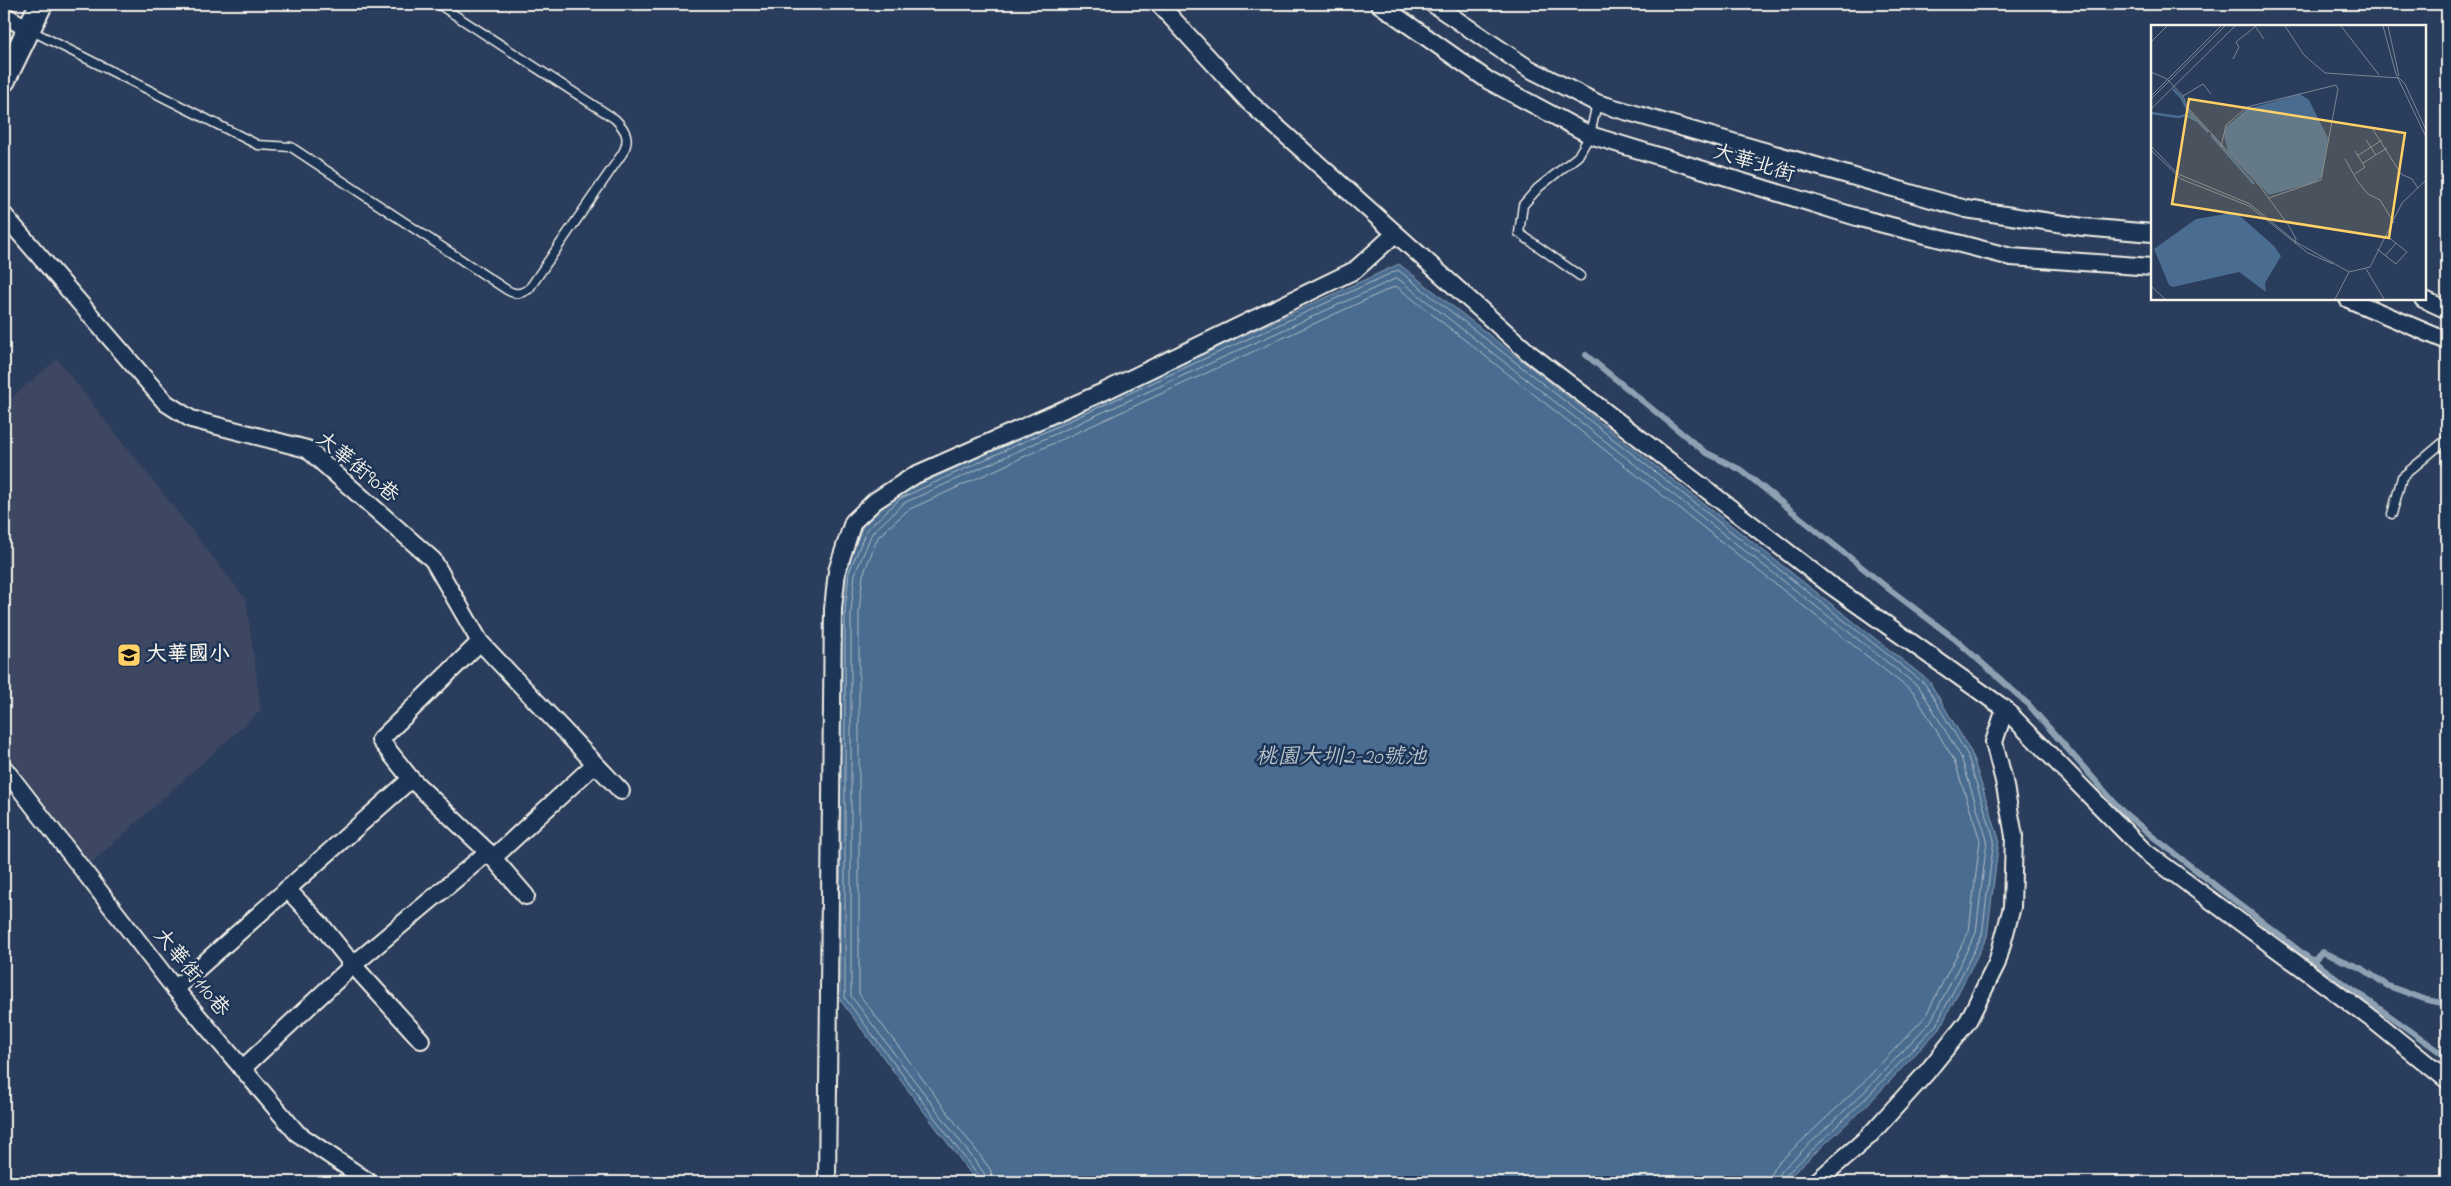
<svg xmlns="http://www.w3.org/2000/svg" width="2451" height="1186" viewBox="0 0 2451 1186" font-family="'Indie Flower','LXGW WenKai TC',sans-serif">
  <rect width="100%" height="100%" fill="#2b3d5c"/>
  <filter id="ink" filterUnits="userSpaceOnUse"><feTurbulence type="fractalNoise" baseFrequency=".02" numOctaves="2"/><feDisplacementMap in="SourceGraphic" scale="10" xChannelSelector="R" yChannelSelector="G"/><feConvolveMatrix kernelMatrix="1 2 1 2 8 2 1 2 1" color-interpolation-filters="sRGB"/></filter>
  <g filter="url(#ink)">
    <polygon fill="#3c4762" points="57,359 246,599 261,710 89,865 4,749 4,404"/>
    <polygon fill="#496c90" stroke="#8da1b3" points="1399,264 1929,681 1971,752 1999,839 1987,937 1940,1028 1872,1100 1784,1182 977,1182 840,1000 840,610 844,571 863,526 898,494"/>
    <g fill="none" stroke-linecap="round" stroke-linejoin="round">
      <g stroke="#b0bcc5" stroke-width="1">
        <polyline points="981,1182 979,1177 845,998 845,611 849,572 867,529 901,498 1398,270 1925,684 1967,754 1994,839 1982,935 1936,1025 1868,1096 1784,1177 1783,1182"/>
        <polyline points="987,1182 984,1173 851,996 851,611 855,574 872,533 904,503 1397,278 1920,688 1961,757 1987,840 1976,933 1931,1021 1864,1092 1780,1172 1776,1182"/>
        <polyline points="994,1182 990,1169 859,994 859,611 863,575 878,537 908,510 1396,286 1914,693 1954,760 1980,840 1969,931 1925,1017 1859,1087 1774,1167 1769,1182"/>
      </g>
      <g stroke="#8da1b3" stroke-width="6">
        <polyline points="1586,355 1705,452 1741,470 1889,589 1955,639 2028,704 2122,811 2152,836 2306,956 2447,1057"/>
        <polyline points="2314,961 2322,952 2363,969 2388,986 2427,1000 2447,1004"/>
      </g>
      <g stroke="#f4f1e8" stroke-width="11">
        <g id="lane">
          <path d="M30,30L258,145L291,147L507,290C516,295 520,294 529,289L622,154C631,139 626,130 615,119L438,4"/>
          <polyline points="1580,276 1519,233 1523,205 1538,188 1578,156 1590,135 1597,103"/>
          <polyline points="2392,514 2402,477 2447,439"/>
        </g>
      </g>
      <g stroke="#f4f1e8" stroke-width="20">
        <g id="street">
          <polyline points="1159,4 1250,103 1529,353 1829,584 2005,709 2144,851 2373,1020 2447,1080"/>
          <polyline points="1379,4 1489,81 1590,135 1860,218 2011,257 2152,267"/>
          <polyline points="1433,4 1528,68 1597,103 1966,209 2083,227 2152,233"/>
          <polyline points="4,15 28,29"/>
          <polyline points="4,215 166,403 191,419 307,449 433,560 480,642 621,791"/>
          <polyline points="2348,299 2447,341"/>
          <polyline points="2423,299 2447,310"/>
          <polyline points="480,642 380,740 411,779 488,852 526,896"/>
          <polyline points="4,768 175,989 297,1133 369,1182"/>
          <polyline points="493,858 595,764"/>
          <polyline points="287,889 322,926 353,965 421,1040"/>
          <polyline points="175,989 411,779"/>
          <polyline points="242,1069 353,965 488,852"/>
          <polyline points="827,1182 833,609 837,571 853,522 875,501 915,475 1103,392 1355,270 1395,234"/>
          <polyline points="1816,1182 1868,1137 1927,1072 1968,1021 1997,963 2012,907 2014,836 2004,781 1994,742 2005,709"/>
        </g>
      </g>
      <g stroke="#f4f1e8" stroke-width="26">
        <polyline id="secondary" points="4,80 41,4"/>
      </g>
      <use href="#lane" stroke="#1d3557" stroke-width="8"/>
      <use href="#street" stroke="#1d3557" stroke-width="16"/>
      <use href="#secondary" stroke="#1d3557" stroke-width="22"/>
    </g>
  </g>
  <defs>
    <g id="school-square" transform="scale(1.25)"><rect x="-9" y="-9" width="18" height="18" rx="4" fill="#ffd166" stroke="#1d3557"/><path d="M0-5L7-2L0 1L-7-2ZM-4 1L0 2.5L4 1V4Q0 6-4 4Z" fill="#111"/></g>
  </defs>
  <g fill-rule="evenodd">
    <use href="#school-square" x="129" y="655"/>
  </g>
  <g text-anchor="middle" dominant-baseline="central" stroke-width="5" stroke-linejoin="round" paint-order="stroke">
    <g font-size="21" fill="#f4f1e8" stroke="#1d3557">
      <text transform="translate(1754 164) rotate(17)">大華北街</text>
      <text transform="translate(357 468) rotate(39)">大華街90巷</text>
      <text transform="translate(191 973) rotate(51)">大華街110巷</text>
    </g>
    <g font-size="21" font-weight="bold" fill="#f4f1e8" stroke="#1d3557" text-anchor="start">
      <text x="146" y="655">大華國小</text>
    </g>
    <g font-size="22" font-style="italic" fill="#b8c2c9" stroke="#1d3557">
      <text x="1341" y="758">桃園大圳2-20號池</text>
    </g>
  </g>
  <g transform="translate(2151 25)">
    <rect width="275" height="275" fill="#2b3d5c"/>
    <path d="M149,69L158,75L177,113L171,151L165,157L118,170L77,126L73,111L75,102L96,84ZM81,188L89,191L123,221L130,231L114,258L115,267L88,247L22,262L18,260L3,224L45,194Z" fill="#496c90"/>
    <path fill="none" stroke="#496c90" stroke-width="2.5" d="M22,64L30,72L37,86L57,107M0,88L27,92L35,90L46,96M60,110L103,159"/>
    <path fill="none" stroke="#7b8594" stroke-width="1" d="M104,1L113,14M134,1L153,30L174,48L248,53L254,59L275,105M190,1L228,50M232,1L245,49L275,112M237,1L248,51M0,17L16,1M82,34L88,22L85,17L105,1M0,47L16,54L32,71L37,83L108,160L138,201L145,214L144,219M0,71L70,1M32,71L52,59L60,69M0,74L74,1M0,84L84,1M221,103L250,149L261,154L267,163M215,115L225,130M0,121L27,149L99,179L145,217L198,247M70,122L75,100L96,82L185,60L187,64L170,155L118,173M0,125L30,154L98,181L157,228L182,239M204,126L214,142L204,149M206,131L231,115M194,134L207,157L217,169L229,175L243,198M212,138L236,123M226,224L245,239L256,227L235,210M234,231L245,218M215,244L233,274M198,247L219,242L251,178L275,155M0,261L14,274M184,274L198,247"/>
    <path fill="#ffd166" fill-opacity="0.15" stroke="#ffd166" stroke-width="2.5" d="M38,74L254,108L238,213L21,179Z"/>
    <rect width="275" height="275" fill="none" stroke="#f4f1e8" stroke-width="2.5"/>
  </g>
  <rect width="2451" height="1186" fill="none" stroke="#1d3557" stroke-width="20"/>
  <rect x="10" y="10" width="2431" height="1166" fill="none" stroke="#f4f1e8" stroke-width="2" filter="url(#ink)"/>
</svg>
